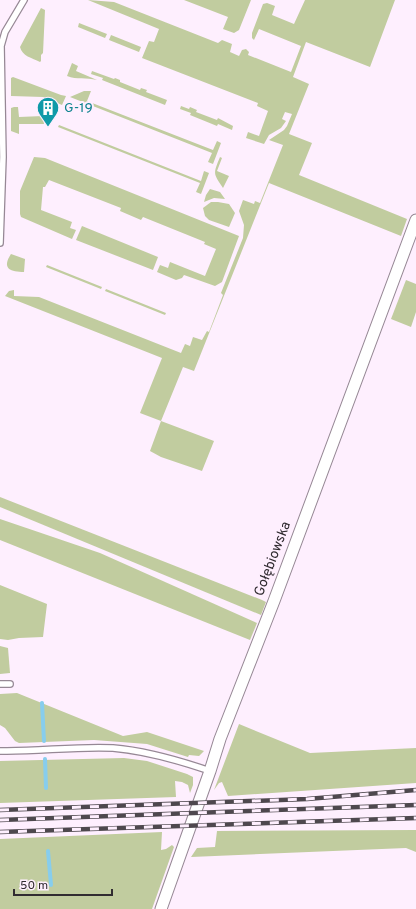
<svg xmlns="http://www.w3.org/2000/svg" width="416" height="909" viewBox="0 0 416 909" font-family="Overpass,sans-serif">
  <rect width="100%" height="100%" fill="#feeffe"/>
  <g fill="#c1cc9f">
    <polygon points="88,0 114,2 218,43 222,40 232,44 230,52 239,56 242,50 246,49 249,52 248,55 291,72 301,46 259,29 254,40 252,38 252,33 263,4 267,3 275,6 272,15 294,24 305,0 395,0 370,67 306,42 293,77 309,84 289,134 312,143 299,175 407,219 401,236 269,183 194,371 183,367 161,421 214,441 202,471 161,457 150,451 161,421 140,413 162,358 5,296 9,291 14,290 14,296 39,297 181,353 185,344 190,346 193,337 202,340 207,331 209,332 223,295 221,293 243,238 244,225 239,211 243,200 254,204 255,201 260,203 283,145 269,140 284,130 287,126 292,114 285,112 282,119 286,121 281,128 269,135 264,144 246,138 248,132 259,136 268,111 257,106 258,103 142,58 149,41 154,42 159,29"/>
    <polygon points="184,0 251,0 239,30 234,33 223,29 228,17"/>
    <path d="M41,8L45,10L43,53L41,55V61L40,62C32,58 22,56 20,47Z"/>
    <polygon points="79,23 107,34 105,38 78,27"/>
    <polygon points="111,35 141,47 139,52 109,40"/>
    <path d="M72,63L78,66L76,71L97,80C86,77 77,80 67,76Z"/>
    <polygon points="92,71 114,79 115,78 120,80 120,82 140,90 141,88 147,90 146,92 167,100 165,105 102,80 103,78 91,74"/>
    <polygon points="13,77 61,95 66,96 62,105 43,97 11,96 11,78"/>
    <polygon points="84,91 91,91 87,101 213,150 217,141 221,143 213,164 208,162 212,153 70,97"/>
    <polygon points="181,106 189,109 190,107 197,110 196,112 217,120 218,118 233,126 232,130 218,124 217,126 190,115 191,113 180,109"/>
    <polygon points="14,107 18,107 19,117 43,116 44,124 19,124 19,134 11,131 11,108"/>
    <polygon points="59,125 201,181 204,171 209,173 201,194 196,192 200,183 58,127"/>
    <polygon points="34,157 45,158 239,236 222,282 215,286 184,275 182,278 176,280 157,272 160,265 168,268 170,262 205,276 216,249 204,244 205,242 143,217 141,220 120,211 121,208 49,180 45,187 43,187 41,210 72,222 70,228 76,230 72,239 21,217 20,214 20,191"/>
    <path d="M220,157L222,158L217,171L229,176L223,188C213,173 213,174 220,157Z"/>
    <polygon points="210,189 220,192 225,199 214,198 204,202 206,195"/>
    <polygon points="211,202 218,202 229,204 235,213 229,227 209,220 205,216 203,208"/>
    <polygon points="82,226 158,257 153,270 76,240"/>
    <path d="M11,254L25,259L24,272C11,272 1,269 11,254Z"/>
    <polygon points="47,265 102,287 101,289 46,267"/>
    <polygon points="406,280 416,284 416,312 411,327 391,319"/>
    <polygon points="106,289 166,313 165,315 105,291"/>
    <polygon points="0,497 262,600 266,602 261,615 0,507"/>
    <polygon points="0,519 100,553 257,623 250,640 0,540"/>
    <polygon points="0,585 47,604 43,637 19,638 8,640 0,639"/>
    <polygon points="0,646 8,648 10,673 0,674"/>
    <polygon points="17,693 123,736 147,732 204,751 199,756 189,755 188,757 147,744 94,740 19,743 15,741 5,728 0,725 0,694"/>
    <polygon points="239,724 310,753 416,748 416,783 228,796 222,782 219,783 214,790"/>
    <polygon points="124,758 147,761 187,774 193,777 193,785 190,793 188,785 182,782 175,781 176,797 0,803 0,761"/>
    <polygon points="416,830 416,852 406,848 191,857 197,848 215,847 217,831"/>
    <polygon points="162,832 161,850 166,849 172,845 174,847 152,909 0,909 0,839"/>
  </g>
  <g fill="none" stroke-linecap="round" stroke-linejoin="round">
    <g stroke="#87cded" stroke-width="4">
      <polyline points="42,703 44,741"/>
      <polyline points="45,759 46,788"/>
      <polyline points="48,851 51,885"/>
    </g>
    <g stroke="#968895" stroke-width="8">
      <g id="service">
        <polyline points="0,243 3,157 1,46 5,32 24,0"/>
        <polyline points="0,684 10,684"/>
        <path d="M0,751C37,752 75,746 113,748C147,751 178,760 210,771"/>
      </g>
    </g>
    <g stroke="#968895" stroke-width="13">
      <polyline id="minor" points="161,909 210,771 220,739 274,601 416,220"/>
    </g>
    <use href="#service" stroke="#fff" stroke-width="5.5"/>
    <use href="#minor" stroke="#fff" stroke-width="11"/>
    <g stroke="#4e484e" stroke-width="4.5">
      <g id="rail">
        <polyline points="0,810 307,799 416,790"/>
        <polyline points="0,820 416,805"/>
        <polyline points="0,832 416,818"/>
      </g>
    </g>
    <use href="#rail" stroke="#feeffe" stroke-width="3" stroke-dasharray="9" stroke-linecap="butt"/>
  </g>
  <defs>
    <g id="building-pin" transform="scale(1.15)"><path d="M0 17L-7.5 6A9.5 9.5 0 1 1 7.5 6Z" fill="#0f9aa8" stroke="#feeffe"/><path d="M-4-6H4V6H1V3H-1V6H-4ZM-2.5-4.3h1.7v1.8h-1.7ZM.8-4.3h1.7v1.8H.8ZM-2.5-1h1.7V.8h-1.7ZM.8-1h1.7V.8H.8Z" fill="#fff"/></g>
  </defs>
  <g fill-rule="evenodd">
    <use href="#building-pin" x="48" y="108"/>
  </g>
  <g text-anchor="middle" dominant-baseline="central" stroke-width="4" stroke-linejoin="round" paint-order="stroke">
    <g font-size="14" fill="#0d838f" stroke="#feeffe" text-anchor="start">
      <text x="64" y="108">G-19</text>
    </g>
    <g font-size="14" fill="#312c31" stroke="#feeffe">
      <text transform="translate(273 559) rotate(-69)">Gołębiowska</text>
    </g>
  </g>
  <path d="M14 889v6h98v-6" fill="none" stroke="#312c31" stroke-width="2"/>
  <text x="20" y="889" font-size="12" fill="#312c31" stroke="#feeffe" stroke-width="3" paint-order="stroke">50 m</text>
</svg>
